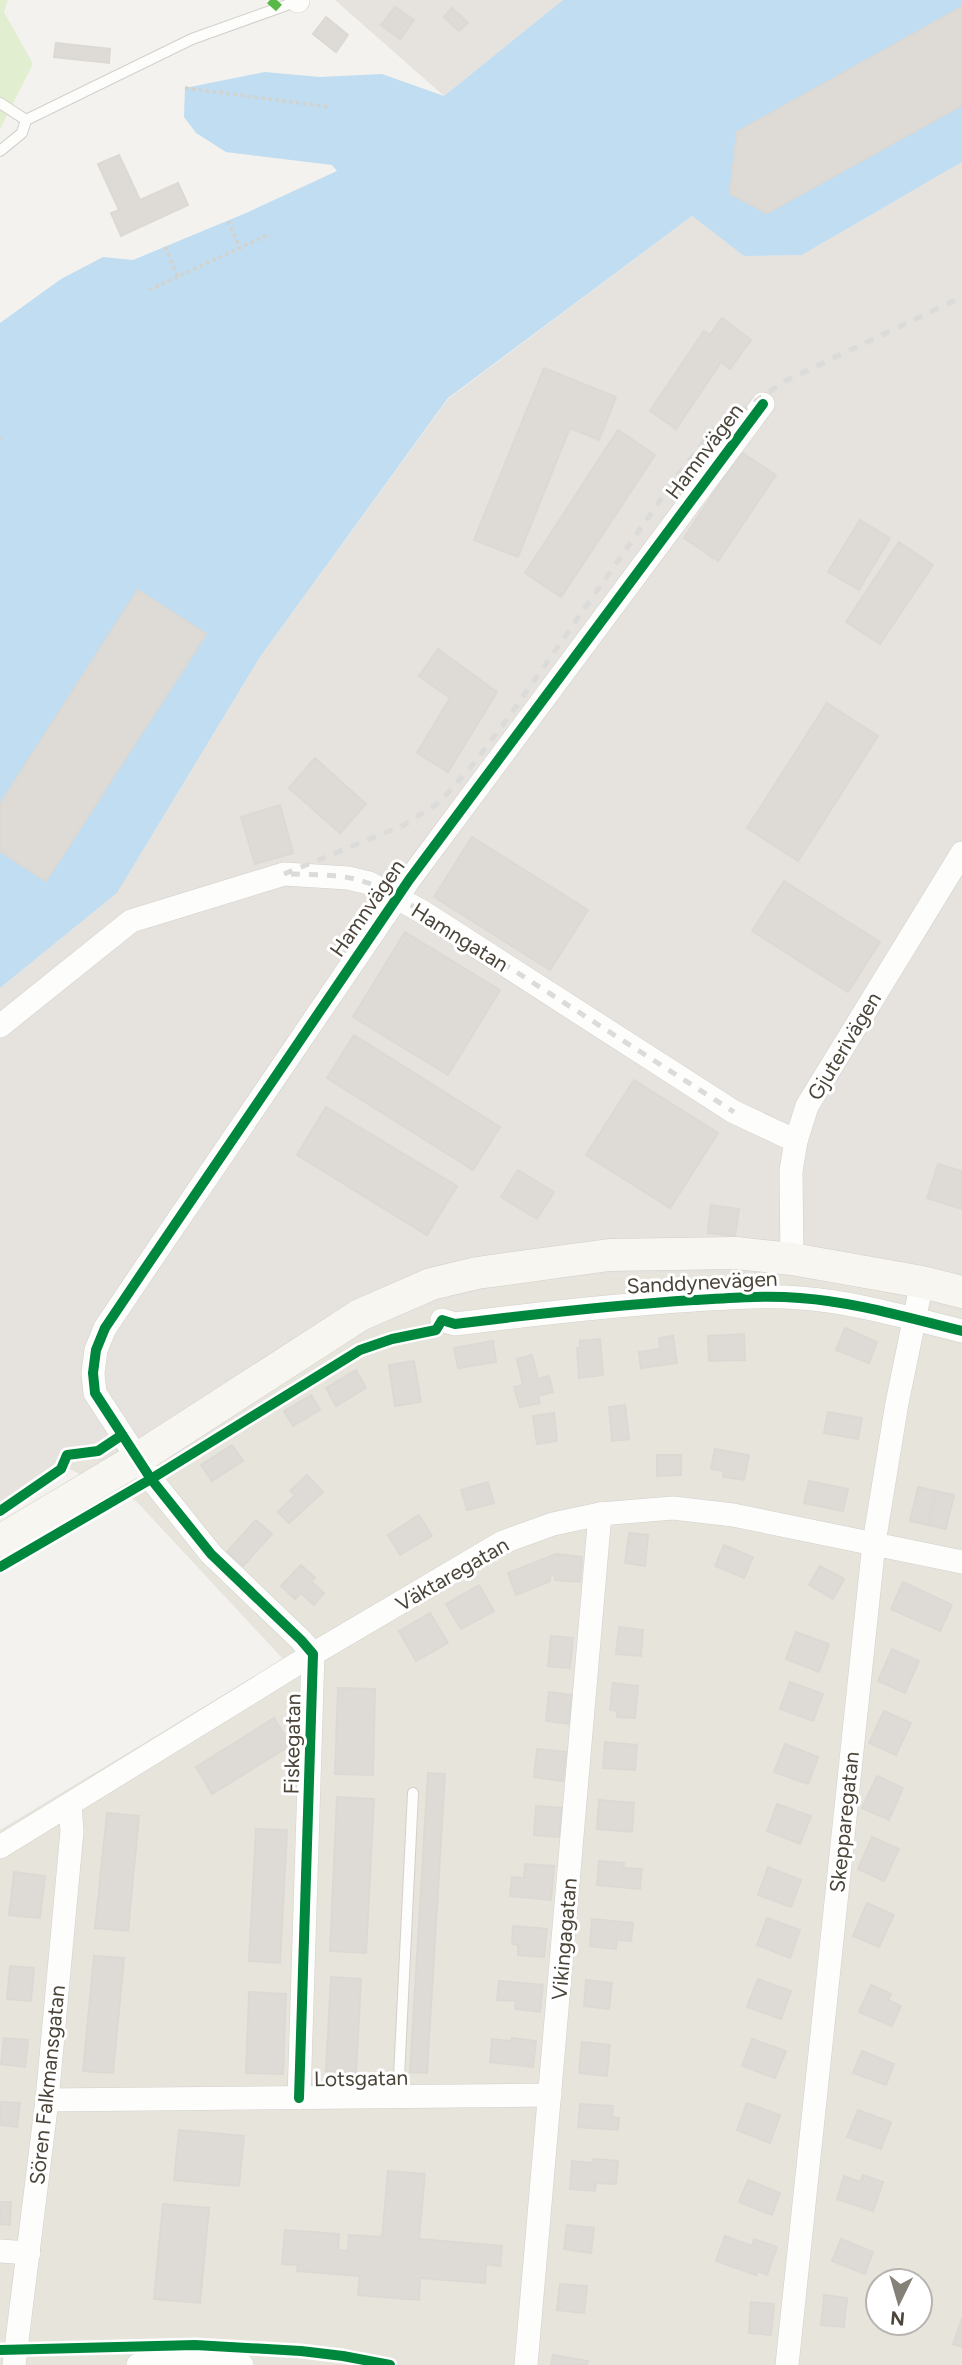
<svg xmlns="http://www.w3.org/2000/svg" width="962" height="2365" viewBox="0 0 962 2365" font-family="Figtree,sans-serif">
  <rect width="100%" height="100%" fill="#f4f2ee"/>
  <path fill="#e7e4dc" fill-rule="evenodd" d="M684,1273L778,1275L872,1290L962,1313V2365H0V1830L283,1659L136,1501L57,1463L174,1458L321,1360L381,1325L440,1303L515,1283L600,1276ZM878,2281H920V2323H878Z"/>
  <g fill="#e6e2de">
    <polygon points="335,0 563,0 444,96"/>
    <polygon points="962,162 962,1313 872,1290 778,1275 684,1273 600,1276 515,1283 440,1303 381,1325 321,1360 174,1458 57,1463 0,1505 0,988 117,893 260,657 448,399 692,216 744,256 802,255"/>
  </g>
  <polygon fill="#e1eecf" points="0,0 8,0 4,12 33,64 0,129"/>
  <polygon fill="#c0ddf1" points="563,0 962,0 962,162 802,255 744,256 692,216 448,398 260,657 117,893 0,988 0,323 61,279 103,257 133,260 246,213 337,171 332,165 226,152 196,133 184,117 185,88 265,72 320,77 382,74 444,96"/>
  <g fill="#dedbd6" stroke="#dcd9d4" stroke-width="2">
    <polygon points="395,7 414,20 400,39 381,25"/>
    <polygon points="962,7 962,105 767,213 730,194 737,132"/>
    <polygon points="452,8 468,23 459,31 444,17"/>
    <polygon points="326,17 348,35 336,52 313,34"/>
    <polygon points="56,43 110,49 109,63 54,57"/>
    <polygon points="119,155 140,200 178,183 188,205 121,236 111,213 119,210 98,164"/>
    <polygon points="722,318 751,340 730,369 721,362 676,429 650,411 704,331 710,335"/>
    <polygon points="544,368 616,397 599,440 570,428 518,557 474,540"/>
    <polygon points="618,430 655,455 561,597 525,573"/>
    <polygon points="741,452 776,475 718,561 684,538"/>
    <polygon points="860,520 890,538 859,590 828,572"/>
    <polygon points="899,542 933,565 880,644 846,622"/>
    <polygon points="138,590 206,634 46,881 0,851 0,804"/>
    <polygon points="438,649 497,692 448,772 417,753 450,698 419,676"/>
    <polygon points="827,703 878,736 798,861 747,828"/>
    <polygon points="315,758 366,804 340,833 289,788"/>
    <polygon points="280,805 293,853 255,864 241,817"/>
    <polygon points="472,837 588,910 550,970 434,897"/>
    <polygon points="784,881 880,942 848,992 752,931"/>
    <polygon points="405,932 500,990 448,1075 353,1017"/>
    <polygon points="354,1035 500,1127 473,1170 327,1078"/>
    <polygon points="634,1080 718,1133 670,1208 586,1155"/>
    <polygon points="326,1107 457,1186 427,1235 297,1155"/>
    <polygon points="938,1164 962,1171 962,1209 927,1198"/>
    <polygon points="518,1170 554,1192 537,1219 501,1197"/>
    <polygon points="711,1205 739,1209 735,1236 708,1233"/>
    <polygon points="845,1328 877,1342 869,1363 836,1350"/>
    <polygon points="744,1334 745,1360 709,1361 708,1336"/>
    <polygon points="673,1336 677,1363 641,1368 639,1352 660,1349 659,1338"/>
    <polygon points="600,1339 603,1375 579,1378 577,1348 580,1348 580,1341"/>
    <polygon points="493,1341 496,1362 458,1368 454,1348"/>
    <polygon points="532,1355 538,1379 549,1376 553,1392 538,1396 540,1403 520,1407 514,1387 523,1385 517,1359"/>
    <polygon points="414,1361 421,1402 395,1406 389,1365"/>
    <polygon points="356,1370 366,1388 336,1406 326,1388"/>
    <polygon points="311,1395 320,1410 293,1426 284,1411"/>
    <polygon points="625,1405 629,1439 612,1441 609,1407"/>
    <polygon points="828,1412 862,1418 858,1439 824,1433"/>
    <polygon points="554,1413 557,1441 537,1444 533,1416"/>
    <polygon points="232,1445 243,1461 212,1481 201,1465"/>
    <polygon points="715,1449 749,1455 744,1480 723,1477 724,1471 711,1469"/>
    <polygon points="657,1455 681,1455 681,1475 657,1476"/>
    <polygon points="307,1475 323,1492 289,1523 278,1512 295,1495 290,1491"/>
    <polygon points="809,1481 848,1489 843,1511 804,1503"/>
    <polygon points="488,1482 494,1503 467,1510 461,1490"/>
    <polygon points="918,1487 936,1491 928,1525 910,1521"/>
    <polygon points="936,1491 954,1495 946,1529 928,1525"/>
    <polygon points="419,1515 432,1536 400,1555 388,1535"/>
    <polygon points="256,1520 272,1534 243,1566 227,1552"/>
    <polygon points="629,1533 648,1535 645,1566 625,1563"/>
    <polygon points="724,1545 753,1557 744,1578 715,1566"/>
    <polygon points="556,1554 582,1557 580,1582 555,1580 555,1574 550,1576 550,1581 516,1595 508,1573"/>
    <polygon points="301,1565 315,1578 311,1581 324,1593 314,1605 301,1593 295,1599 281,1586"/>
    <polygon points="820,1566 844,1579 833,1599 809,1585"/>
    <polygon points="903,1582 952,1605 940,1631 891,1609"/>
    <polygon points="479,1585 494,1611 461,1629 446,1604"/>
    <polygon points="430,1613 448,1643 416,1661 399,1631"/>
    <polygon points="619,1627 643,1630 641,1656 616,1654"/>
    <polygon points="796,1632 829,1644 819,1672 786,1659"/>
    <polygon points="551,1636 573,1638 570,1668 548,1666"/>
    <polygon points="892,1649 919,1661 905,1693 878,1681"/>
    <polygon points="790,1682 823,1694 813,1721 780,1709"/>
    <polygon points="613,1683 638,1686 635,1718 617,1717 617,1711 610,1710"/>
    <polygon points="338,1688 375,1689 373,1775 335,1774"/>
    <polygon points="549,1692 572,1695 569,1724 546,1721"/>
    <polygon points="884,1711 911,1723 896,1755 869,1743"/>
    <polygon points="274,1718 291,1745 212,1794 196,1767"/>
    <polygon points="605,1742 637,1745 635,1770 603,1768"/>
    <polygon points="785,1744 818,1757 808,1784 774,1772"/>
    <polygon points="537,1749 566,1752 563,1781 534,1777"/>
    <polygon points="428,1773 445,1774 427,2073 410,2072"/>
    <polygon points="877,1776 903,1788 889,1820 862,1808"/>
    <polygon points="337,1797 374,1799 366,1953 330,1951"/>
    <polygon points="599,1800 634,1803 632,1832 597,1829"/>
    <polygon points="777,1804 811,1816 800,1844 767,1831"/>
    <polygon points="536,1806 562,1808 559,1837 534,1835"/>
    <polygon points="107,1813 139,1816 128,1931 95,1928"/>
    <polygon points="256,1829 287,1830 280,1963 249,1961"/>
    <polygon points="872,1837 899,1849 884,1881 858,1869"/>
    <polygon points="599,1861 624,1863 623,1868 642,1869 640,1889 597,1885"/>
    <polygon points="525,1864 554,1866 551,1900 510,1896 512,1877 524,1878"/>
    <polygon points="768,1867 801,1880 791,1907 758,1895"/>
    <polygon points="14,1872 45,1876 40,1918 9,1915"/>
    <polygon points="867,1903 894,1915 879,1947 853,1936"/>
    <polygon points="767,1918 800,1930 790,1958 757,1945"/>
    <polygon points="592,1919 633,1923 631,1941 617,1940 616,1949 590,1946"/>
    <polygon points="513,1926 547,1929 544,1957 518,1955 518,1945 512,1944"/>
    <polygon points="94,1956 124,1958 113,2073 83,2071"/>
    <polygon points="10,1966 34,1968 31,2001 7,1999"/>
    <polygon points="331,1977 361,1979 356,2073 326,2071"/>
    <polygon points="758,1979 791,1991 781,2019 747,2007"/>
    <polygon points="586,1980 612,1983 609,2009 584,2006"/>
    <polygon points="499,1981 543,1985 540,2012 515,2009 516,2001 497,2000"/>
    <polygon points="871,1985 891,1994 888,2000 901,2006 892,2026 859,2012"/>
    <polygon points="249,1992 286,1994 283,2074 246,2073"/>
    <polygon points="4,2038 28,2040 25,2067 1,2064"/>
    <polygon points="512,2038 536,2041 533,2067 490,2062 492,2039 511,2041"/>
    <polygon points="752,2039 786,2051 775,2078 742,2066"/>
    <polygon points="582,2042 610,2045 607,2076 579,2073"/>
    <polygon points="862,2051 894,2064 886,2085 853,2073"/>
    <polygon points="0,2102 20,2103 17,2127 0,2125"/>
    <polygon points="747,2103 780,2115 770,2143 737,2130"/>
    <polygon points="580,2104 613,2106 612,2117 619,2118 618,2130 578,2127"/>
    <polygon points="858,2110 891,2122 881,2149 847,2137"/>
    <polygon points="179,2130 244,2136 239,2186 174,2180"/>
    <polygon points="593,2159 618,2161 616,2184 596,2183 595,2191 570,2189 572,2161 593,2163"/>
    <polygon points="388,2171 425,2174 419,2239 502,2246 500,2266 486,2264 485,2283 420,2278 419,2300 358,2295 360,2276 297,2271 298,2265 282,2264 285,2230 339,2234 338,2250 348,2251 349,2235 382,2237"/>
    <polygon points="863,2175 883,2182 873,2211 837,2199 844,2176 860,2182"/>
    <polygon points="748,2180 780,2193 772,2215 739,2202"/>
    <polygon points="0,2202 11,2202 10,2225 0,2224"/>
    <polygon points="163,2204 209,2208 200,2303 154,2299"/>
    <polygon points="567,2225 594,2228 591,2253 564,2249"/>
    <polygon points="725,2236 752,2246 754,2239 777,2247 767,2275 758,2271 756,2275 716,2261"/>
    <polygon points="841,2239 873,2252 865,2274 832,2261"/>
    <polygon points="560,2284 587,2286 584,2313 557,2310"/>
    <polygon points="824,2295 847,2298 844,2327 821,2325"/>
    <polygon points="751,2302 774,2304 771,2335 749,2333"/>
    <polygon points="962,2318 962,2347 953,2344"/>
    <polygon points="553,2355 588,2361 587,2365 551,2365"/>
  </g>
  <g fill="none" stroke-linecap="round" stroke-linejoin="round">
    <g stroke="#d2d0cb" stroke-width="12">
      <g id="lane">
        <polyline points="0,103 26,120"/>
        <polyline points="0,151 22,133 26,120 192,39 298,1"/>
        <polyline points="398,2097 413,1793"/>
      </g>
    </g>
    <g stroke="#d2d0cb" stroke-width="24">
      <g id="street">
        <polyline points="297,0 298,1"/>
        <polyline points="0,1026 131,921 284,874 348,878 369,883 423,912 734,1112 796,1141"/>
        <polyline points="792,1259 791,1171 796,1141 807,1106 962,853"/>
        <path d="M442,1320L455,1324C535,1314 614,1305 694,1300C729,1298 765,1295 800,1298C856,1302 908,1318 962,1331"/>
        <polyline points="0,1847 313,1654 503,1542 553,1524 600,1514 673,1508 733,1515 962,1562"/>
        <polyline points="299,2098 313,1654 301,1640 211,1554 151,1479 95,1393 93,1373 96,1350 105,1328 144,1270 409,880 763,404"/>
        <polyline points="47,2100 550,2095"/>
        <polyline points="0,2251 29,2253"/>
        <polyline points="14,2365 47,2100 72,1831 70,1805"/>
        <polyline points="138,2365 215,2363 242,2365"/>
        <polyline points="526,2365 600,1514"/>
        <polyline points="787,2365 874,1543 897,1403 922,1282"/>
      </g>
    </g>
    <g stroke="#d3cfc5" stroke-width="33">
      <polyline id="secondary" points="0,1541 137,1459 360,1315 431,1284 477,1273 609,1255 736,1253 792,1259 922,1282 962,1292"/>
    </g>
    <g stroke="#d3d2cc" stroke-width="3.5" stroke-dasharray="3.5 3.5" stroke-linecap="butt">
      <polyline points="185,88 330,107"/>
      <polyline points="228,221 240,248"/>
      <polyline points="165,247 178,277"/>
      <polyline points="149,290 270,234"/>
      <polyline points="0,438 1,439"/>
    </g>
    <use href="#lane" stroke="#fdfdfc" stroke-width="10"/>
    <use href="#street" stroke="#fdfdfc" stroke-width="23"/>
    <use href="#secondary" stroke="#f7f6f1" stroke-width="32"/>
    <g stroke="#dbdbda" stroke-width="5" stroke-dasharray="9 9" stroke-linecap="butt">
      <polyline points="284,874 404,825 440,802 475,762 508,718 673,482 712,431 785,381 962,297"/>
      <path d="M291,874C316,875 345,874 368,883C387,890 405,902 423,912L734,1112"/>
    </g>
    <polyline stroke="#58b947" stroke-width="9" stroke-dasharray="18 9" stroke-linecap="butt" points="270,0 279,8"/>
    <g stroke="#fff" stroke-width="15">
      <g id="cycleway">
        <polyline points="0,1511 61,1469 67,1455 98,1451 122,1435"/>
        <path d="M0,1567L151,1479L360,1350L392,1339L436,1330L442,1320L455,1324C535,1314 614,1305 694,1300C729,1298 765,1295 800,1298C856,1302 908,1318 962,1331"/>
        <polyline points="299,2098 313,1654 301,1640 211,1554 151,1479 95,1393 93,1373 96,1350 105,1328 144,1270 409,880 763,404"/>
        <polyline points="0,2350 195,2345 301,2351 343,2356 390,2365"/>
      </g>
    </g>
    <use href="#cycleway" stroke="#00873e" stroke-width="10"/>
  </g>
  <g text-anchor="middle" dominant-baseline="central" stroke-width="6" stroke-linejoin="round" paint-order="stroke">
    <g font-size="21" fill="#4b4439" stroke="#fff">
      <text transform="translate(704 451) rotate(-53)">Hamnvägen</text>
      <text transform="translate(367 908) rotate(-55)">Hamnvägen</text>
      <text transform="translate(460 937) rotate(32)">Hamngatan</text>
      <text transform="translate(844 1046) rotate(-59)">Gjuterivägen</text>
      <text transform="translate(702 1282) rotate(-3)">Sanddynevägen</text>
      <text transform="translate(452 1574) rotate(-30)">Väktaregatan</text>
      <text transform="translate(292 1744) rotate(-89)">Fiskegatan</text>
      <text transform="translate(844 1822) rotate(-84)">Skepparegatan</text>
      <text transform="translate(564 1939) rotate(-85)">Vikingagatan</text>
      <text transform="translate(361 2078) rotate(-1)">Lotsgatan</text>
      <text transform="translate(47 2085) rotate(-84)">Sören Falkmansgatan</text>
    </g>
  </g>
  <g transform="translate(899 2302) rotate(185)"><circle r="33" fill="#ffffff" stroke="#b7b4b0" stroke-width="2"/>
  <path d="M0-5L12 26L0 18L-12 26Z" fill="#868178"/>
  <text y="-10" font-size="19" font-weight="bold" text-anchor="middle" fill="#4b4439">N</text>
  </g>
</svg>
